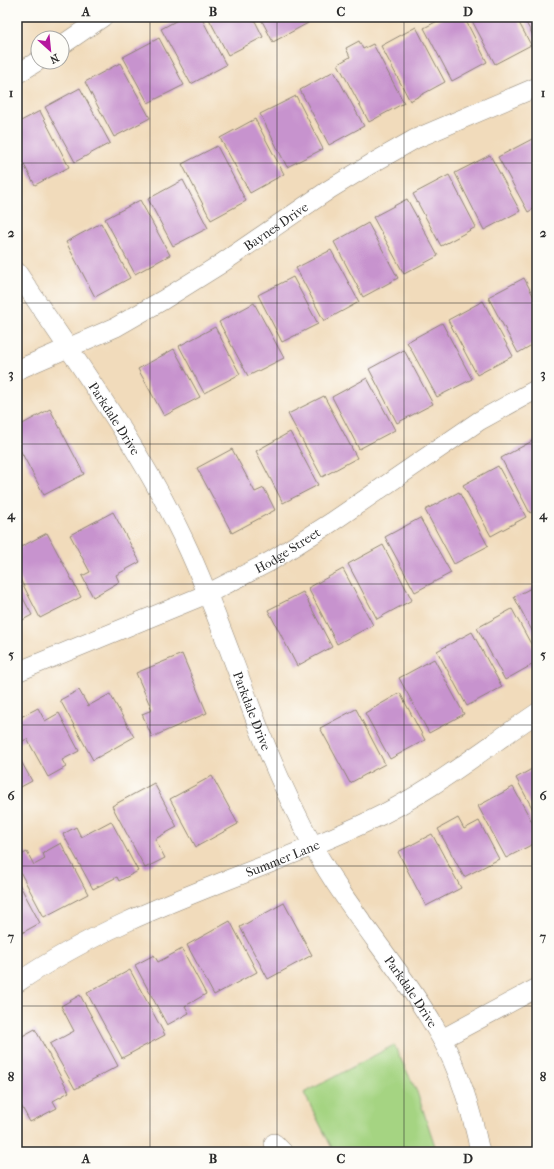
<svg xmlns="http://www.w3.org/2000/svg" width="554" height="1169" viewBox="0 0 554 1169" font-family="'IM FELL French Canon',serif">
  <rect width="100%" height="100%" fill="#fdfcf7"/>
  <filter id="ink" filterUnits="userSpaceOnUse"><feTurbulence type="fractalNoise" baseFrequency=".025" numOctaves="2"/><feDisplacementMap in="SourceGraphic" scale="8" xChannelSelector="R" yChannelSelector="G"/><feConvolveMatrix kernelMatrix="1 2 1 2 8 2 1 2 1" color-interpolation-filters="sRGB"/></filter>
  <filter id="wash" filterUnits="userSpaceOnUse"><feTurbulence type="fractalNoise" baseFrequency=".012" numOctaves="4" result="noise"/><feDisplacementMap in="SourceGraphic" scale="16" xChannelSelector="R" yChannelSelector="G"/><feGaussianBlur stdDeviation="0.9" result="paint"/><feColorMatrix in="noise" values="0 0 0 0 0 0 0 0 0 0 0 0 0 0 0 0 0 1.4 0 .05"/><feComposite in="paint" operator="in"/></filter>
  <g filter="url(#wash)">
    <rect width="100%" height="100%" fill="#f1dbbb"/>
    <polygon fill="#a5d482" stroke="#688056" points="394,1045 417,1092 437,1152 334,1152 304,1093"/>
    <g id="blocks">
      <g fill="#c793ce">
        <polygon points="183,17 201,17 226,65 191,84 161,29"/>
        <polygon points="208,17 253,17 263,37 228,55"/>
        <polygon points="260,17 304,17 308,23 273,42"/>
        <polygon points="445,17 464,17 487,62 452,81 424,28"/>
        <polygon points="470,17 516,17 531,45 495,64"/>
        <polygon points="523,17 537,17 537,43"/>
        <polygon points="416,27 445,82 410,101 381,46"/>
        <polygon points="159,38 184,85 148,103 123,57"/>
        <polygon points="359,41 363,49 373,44 404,103 369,122 338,64 350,57 346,48"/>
        <polygon points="120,63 150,118 114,137 85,82"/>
        <polygon points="334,71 364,126 329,145 300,90"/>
        <polygon points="80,88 110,143 75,162 45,107"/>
        <polygon points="296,96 323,149 287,167 260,114"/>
        <polygon points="40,111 69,167 35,185 17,152 17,123"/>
        <polygon points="255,119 284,174 250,193 220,138"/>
        <polygon points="534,138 537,143 537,207 528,212 498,157"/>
        <polygon points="217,146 246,201 211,220 182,164"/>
        <polygon points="490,155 520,211 484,230 455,173"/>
        <polygon points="449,175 476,227 441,246 413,194"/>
        <polygon points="183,180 208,228 173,246 148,199"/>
        <polygon points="407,199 438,256 404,274 373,217"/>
        <polygon points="140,200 170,255 135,274 105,219"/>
        <polygon points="101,223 130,278 95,297 66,242"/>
        <polygon points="368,223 398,278 363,297 334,242"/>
        <polygon points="331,250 359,302 324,321 296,268"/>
        <polygon points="293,277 318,324 282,342 258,295"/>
        <polygon points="524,278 537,303 537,342 518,353 488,297"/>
        <polygon points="483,301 513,356 477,375 448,320"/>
        <polygon points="254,303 284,358 248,376 219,322"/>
        <polygon points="442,323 472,379 437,397 407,342"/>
        <polygon points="215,327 240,374 204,393 179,346"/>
        <polygon points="174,349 200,397 164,416 138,369"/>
        <polygon points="404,350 433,404 397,423 369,369"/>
        <polygon points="367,378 395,430 359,449 332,397"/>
        <polygon points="324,396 357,458 322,477 288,414"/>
        <polygon points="50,409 84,474 44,495 17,444 17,427"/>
        <polygon points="290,432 318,485 283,503 256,451"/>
        <polygon points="536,439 537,509 530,513 501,458"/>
        <polygon points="232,449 255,492 264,488 275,510 232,533 197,468"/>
        <polygon points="498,466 526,517 491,536 463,485"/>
        <polygon points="459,492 488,546 454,564 425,510"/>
        <polygon points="113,512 140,562 116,575 119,582 93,597 82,576 90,572 70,535"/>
        <polygon points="420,518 451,573 415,592 385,537"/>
        <polygon points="47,533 81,597 40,618 17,573 17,549"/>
        <polygon points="383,545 412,600 377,619 348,564"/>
        <polygon points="343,569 373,625 337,644 308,588"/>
        <polygon points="537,585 537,640 514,597"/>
        <polygon points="17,587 32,615 17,623"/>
        <polygon points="303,592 332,647 297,666 268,610"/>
        <polygon points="512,609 537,655 537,662 505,680 477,628"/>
        <polygon points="472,632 502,687 467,706 437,651"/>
        <polygon points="182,654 207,713 152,737 142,714 152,710 136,673"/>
        <polygon points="434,659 464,714 429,733 399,678"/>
        <polygon points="79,690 88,706 110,694 134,737 93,760 60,700"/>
        <polygon points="400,693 425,740 390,759 365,713"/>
        <polygon points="38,708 45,721 59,713 79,751 62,760 66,767 48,777 27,739 19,743 17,739 17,719"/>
        <polygon points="356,709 385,764 350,783 320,728"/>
        <polygon points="17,754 32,781 17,789"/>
        <polygon points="537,766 537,817 516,778"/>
        <polygon points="212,776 238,824 196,847 170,799"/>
        <polygon points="154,783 177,827 155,839 165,858 145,868 112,806"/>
        <polygon points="513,787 537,831 537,842 506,858 478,806"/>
        <polygon points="458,818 464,829 479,821 499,859 464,877 438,829"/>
        <polygon points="111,821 138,871 119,881 117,877 93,889 63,834 76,827 81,837"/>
        <polygon points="432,834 461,888 426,906 398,852"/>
        <polygon points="61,843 88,894 44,917 17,866 17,857 27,852 34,865 45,859 43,853"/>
        <polygon points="17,880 40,923 20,934 17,929"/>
        <polygon points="284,903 312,955 268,979 240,927"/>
        <polygon points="230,921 257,972 214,995 187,945"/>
        <polygon points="182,949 206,994 185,1006 189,1013 167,1025 135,965 154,955 158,962"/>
        <polygon points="130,970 165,1035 122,1058 87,993"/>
        <polygon points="80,995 118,1066 75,1089 50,1044 74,1031 61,1006"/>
        <polygon points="35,1029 69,1092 53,1101 57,1108 30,1122 17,1098 17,1039"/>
      </g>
    </g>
  </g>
  <g filter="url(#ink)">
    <use href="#blocks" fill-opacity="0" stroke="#8e8373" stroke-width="1"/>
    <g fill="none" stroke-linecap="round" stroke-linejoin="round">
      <g stroke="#8e8373" stroke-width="20">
        <g id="minor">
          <polyline points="62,45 103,17"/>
          <polyline points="17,74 38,61"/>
          <path id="s1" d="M17,272C74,358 140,447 184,540C215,605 237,674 264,741C278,777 295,812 313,846C350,914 404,971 441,1038C461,1073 472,1113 480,1152"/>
          <path id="s2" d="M17,370L116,327L163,300L219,265L330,189L371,164L415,139L537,87"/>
          <path id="s3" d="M17,672L207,594L271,561L332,522L479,421L537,389"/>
          <path id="s4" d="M17,983C124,909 251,877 367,822C428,794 482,750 537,713"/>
          <polyline points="442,1039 537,988"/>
          <polyline points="274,1143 283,1152"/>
        </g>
      </g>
      <use href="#minor" stroke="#fff" stroke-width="19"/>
    </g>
  </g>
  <path fill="none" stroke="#2b2b2b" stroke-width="1" stroke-opacity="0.55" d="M150,17V1152M277,17V1152M404,17V1152M17,163H537M17,303H537M17,444H537M17,584H537M17,725H537M17,866H537M17,1006H537"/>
  <g text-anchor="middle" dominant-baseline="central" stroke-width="3" stroke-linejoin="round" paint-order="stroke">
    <g font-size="13" fill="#2b2b2b" stroke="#fdfcf7">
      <text stroke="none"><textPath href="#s2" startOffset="297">Baynes Drive</textPath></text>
      <text stroke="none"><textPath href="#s1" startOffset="176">Parkdale Drive</textPath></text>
      <text stroke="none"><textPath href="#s3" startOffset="297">Hodge Street</textPath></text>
      <text stroke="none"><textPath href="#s1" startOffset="500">Parkdale Drive</textPath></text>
      <text stroke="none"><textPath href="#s4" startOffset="294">Summer Lane</textPath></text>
      <text stroke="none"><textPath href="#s1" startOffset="824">Parkdale Drive</textPath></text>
    </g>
  </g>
  <rect width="554" height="1169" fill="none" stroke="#fdfcf7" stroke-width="44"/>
  <g transform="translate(50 50) rotate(153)"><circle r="19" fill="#fdfcf7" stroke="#a9a8a5"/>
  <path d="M0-3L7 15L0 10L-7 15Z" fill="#b5179e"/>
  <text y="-6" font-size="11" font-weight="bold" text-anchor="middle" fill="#2b2b2b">N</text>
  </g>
  <rect x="22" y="22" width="510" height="1125" fill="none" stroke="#2b2b2b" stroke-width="1.5"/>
  <g font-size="13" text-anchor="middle" font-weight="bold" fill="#2b2b2b">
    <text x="86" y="16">A</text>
    <text x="213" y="16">B</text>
    <text x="341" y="16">C</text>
    <text x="468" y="16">D</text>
    <text x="11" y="97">1</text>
    <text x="543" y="97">1</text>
    <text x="11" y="237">2</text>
    <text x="543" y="237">2</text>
    <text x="11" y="378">3</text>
    <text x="543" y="378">3</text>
    <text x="11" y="519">4</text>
    <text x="543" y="519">4</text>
    <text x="11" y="659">5</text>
    <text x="543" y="659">5</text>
    <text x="11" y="800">6</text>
    <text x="543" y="800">6</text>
    <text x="11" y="941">7</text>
    <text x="543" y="941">7</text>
    <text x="11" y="1081">8</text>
    <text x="543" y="1081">8</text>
    <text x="86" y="1163">A</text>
    <text x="213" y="1163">B</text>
    <text x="341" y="1163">C</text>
    <text x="468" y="1163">D</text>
  </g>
</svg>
